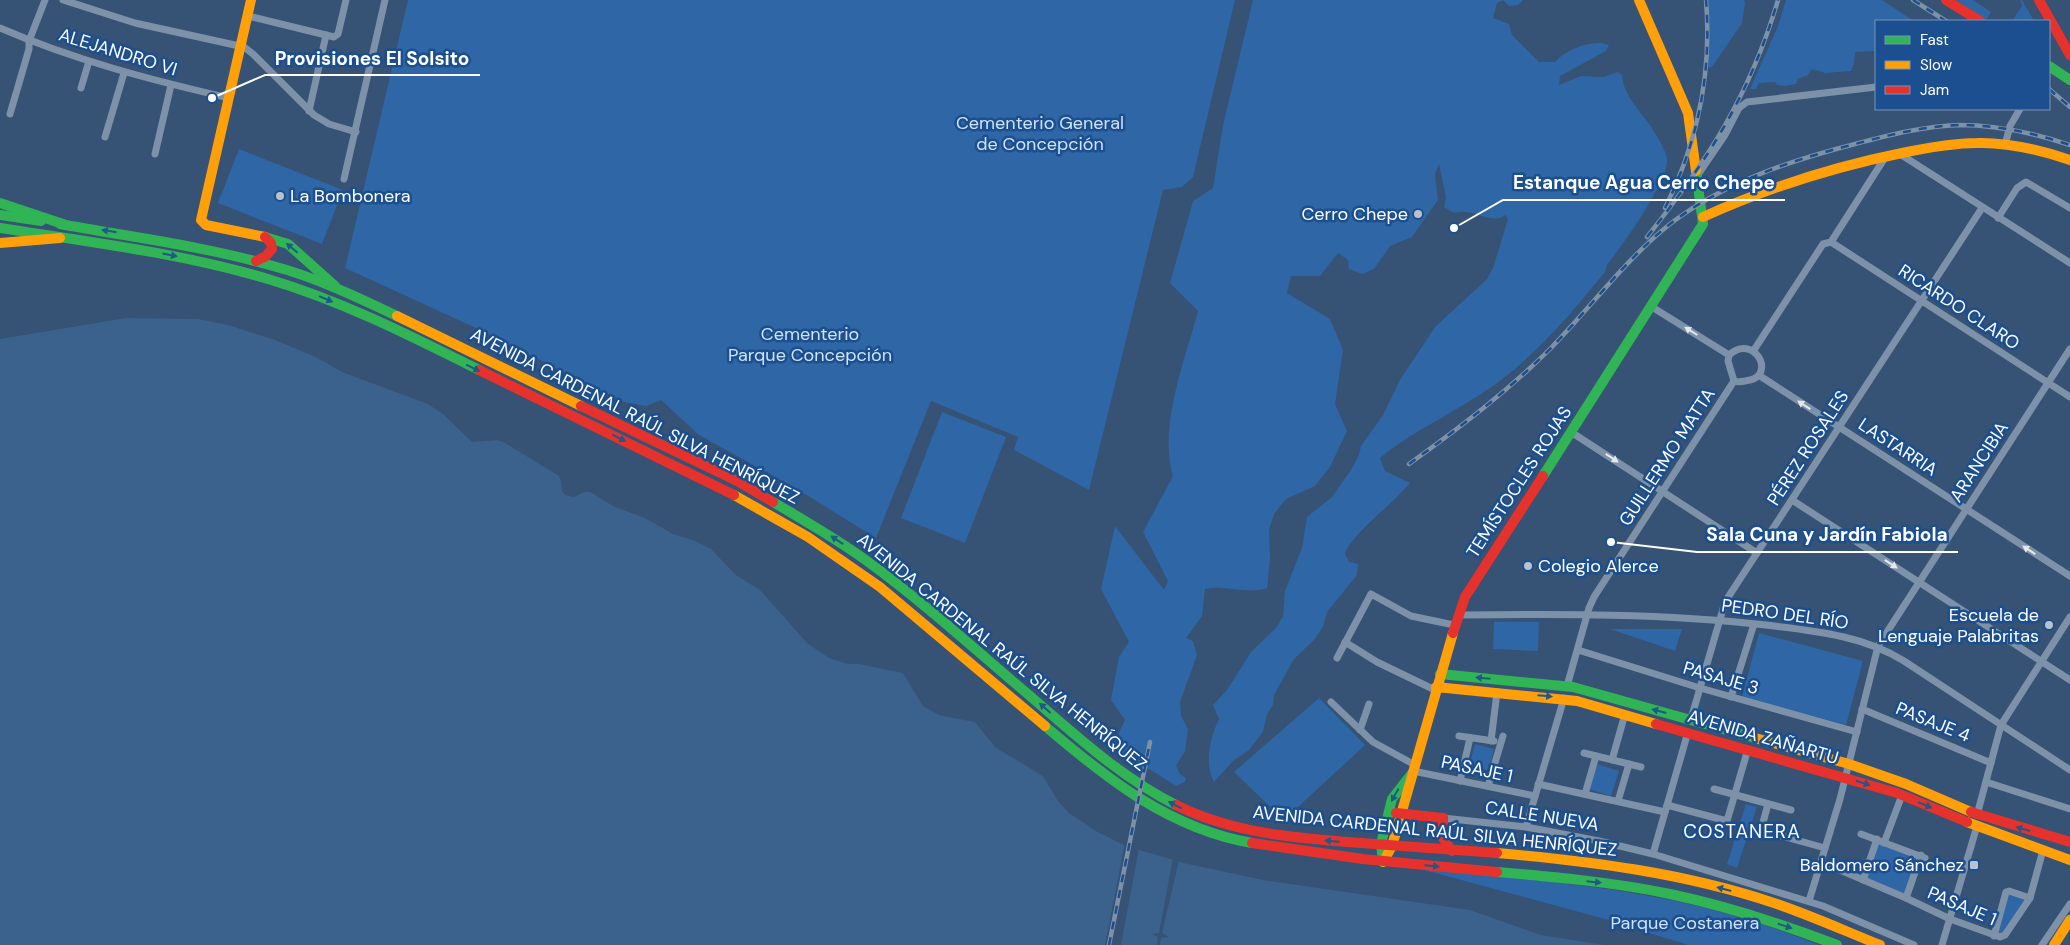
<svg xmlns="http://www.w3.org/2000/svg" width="2070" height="945" viewBox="0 0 2070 945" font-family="'DM Sans',sans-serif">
  <rect width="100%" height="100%" fill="#365274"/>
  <g fill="#2f66a5">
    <polygon points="408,0 1235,0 1193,177 1182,187 1163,190 1089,490 1014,450 1018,437 931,401 876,538 792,486 699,435 661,400 646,406 624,402 476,328 345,268"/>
    <path d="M1253,0H1523L1518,5L1509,6L1503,0L1497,3L1493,18L1509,24L1512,35L1539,62H1555C1565,50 1593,38 1609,45L1606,51L1560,76L1559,85L1581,76L1603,77L1618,72L1622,75C1623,94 1639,110 1650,125C1655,133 1666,150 1667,159C1669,181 1621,247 1607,265L1605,272C1575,309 1542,348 1505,377C1466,408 1419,426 1380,458L1385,471L1410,483C1393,504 1352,533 1345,554L1349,562L1358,564L1357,575L1327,612L1323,627L1314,640L1294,659L1274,695L1273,705L1267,714L1263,732L1249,750L1233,761L1214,782C1204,764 1210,737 1219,719L1213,705L1227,690L1251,652L1276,628L1283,616L1285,591L1302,548L1307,517L1332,497L1351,470L1359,455L1361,446L1383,415L1400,380L1435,327L1487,279L1493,268L1508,219L1505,215C1492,226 1472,207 1454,213L1444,207L1446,197L1439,164L1435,174L1438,200L1412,237L1390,246L1374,269L1362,274L1349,269L1348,260L1338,253L1320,276H1291L1287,293L1330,319L1343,350L1335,404L1347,431L1330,467L1315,486L1286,499L1274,514L1269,530L1270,559L1267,588C1246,595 1226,584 1205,589L1202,616L1186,638L1193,641L1197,655L1180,702L1181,716L1188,729L1185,751L1176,766L1180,774L1186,778L1185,782L1176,786L1151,770L1124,761L1118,755L1117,737L1125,720L1111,700L1119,657L1129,642L1101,589L1115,526L1164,590L1168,581L1143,532L1173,476C1158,427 1185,360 1198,311L1170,283L1193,201L1213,188L1223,125Z"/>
    <polygon points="1708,0 1744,0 1745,3 1742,23 1712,67 1708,68"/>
    <polygon points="1786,0 1882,0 1914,21 1876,21 1876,51 1855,52 1854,64 1851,71 1825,73 1812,69 1808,75 1798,79 1796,84 1785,86 1777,85 1775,82 1759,83 1756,89 1750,89 1778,26"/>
    <polygon points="1956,0 1973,0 1991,12 1986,20"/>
    <polygon points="2020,0 2022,0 2034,21 2012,21 2022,6"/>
    <polygon points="239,149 343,190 322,244 218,203"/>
    <polygon points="942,412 1006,437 965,543 901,518"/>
    <polygon points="1494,622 1539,622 1538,651 1493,649"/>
    <polygon points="1610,629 1682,629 1675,651"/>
    <polygon points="1759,633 1863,661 1846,725 1742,697"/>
    <polygon points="1319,698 1365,745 1284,820 1234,772"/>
    <polygon points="1475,744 1494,749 1489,771 1469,766"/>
    <polygon points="1597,764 1619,771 1611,796 1589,789"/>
    <polygon points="1746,804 1757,807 1737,868 1727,864"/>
    <polygon points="1877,839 1921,855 1906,898 1863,880"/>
    <path d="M1417,868C1507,878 1597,884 1685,903C1730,913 1776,928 1819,945H1688L1605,919Z"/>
    <polygon points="2006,892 2030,898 2010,930 1994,936"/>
  </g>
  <polygon fill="#3b618d" points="126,318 198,319 228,325 275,340 318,358 342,372 428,404 443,414 472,442 498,440 505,443 559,476 561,481 562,491 565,495 574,497 584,492 590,492 615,507 645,518 673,534 693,540 711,549 736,575 760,590 807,643 829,658 848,664 859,664 903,673 923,706 939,715 975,722 995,747 1043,776 1058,801 1069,813 1096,831 1126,846 1184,863 1263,880 1470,910 1541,935 1604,945 0,945 0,339"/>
  <g fill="#365274">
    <polygon points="1125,843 1139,848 1121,945 1105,945"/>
    <polygon points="1173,858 1179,860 1162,933 1169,937 1161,938 1160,945 1157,945 1158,937 1152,934 1159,933"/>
  </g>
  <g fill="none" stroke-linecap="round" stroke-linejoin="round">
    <g stroke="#7d92a8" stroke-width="7">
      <polyline points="63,0 135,23 244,47 253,54 314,115 329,124 356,132"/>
      <polyline points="248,16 334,37 338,34 346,0"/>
      <path d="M0,28C74,60 151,80 229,98"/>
      <polyline points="81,88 89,61"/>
      <polyline points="309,111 326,35"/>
      <polyline points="10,114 29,49 29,41 45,0"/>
      <polyline points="105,137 124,73"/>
      <polyline points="2005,145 2010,126 2020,109"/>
      <polyline points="155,154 171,85"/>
      <polyline points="1900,154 2070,263"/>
      <polyline points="1697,176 1725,135 1739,108 1747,102 1876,87"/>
      <polyline points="344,179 385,0"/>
      <polyline points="1998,218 2017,188 2026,182 2070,208"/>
      <polyline points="1831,242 2070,397"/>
      <polyline points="1652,307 1729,355"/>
      <polyline points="1754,350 1823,244 1831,242 1886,156"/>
      <path d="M1729,355C1754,333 1776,374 1750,380C1744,381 1740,383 1734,381"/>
      <polyline points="1729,355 1728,361 1734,381"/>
      <polyline points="1760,376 2070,576"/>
      <polyline points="1571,432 1757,553"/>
      <polyline points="1792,500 2070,680"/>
      <path d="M1458,615C1561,614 1663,613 1766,625C1814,631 1862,635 1904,661L2070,770"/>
      <polyline points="1345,642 1377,662 1435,690"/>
      <polyline points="1578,650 1700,688 1857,732"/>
      <polyline points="1337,658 1371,594 1411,616 1454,625"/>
      <polyline points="1567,686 1589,608 1594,597 1734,381"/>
      <polyline points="1731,697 1754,624"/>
      <polyline points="1331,702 1373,742 1415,765"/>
      <polyline points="1862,709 1991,763"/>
      <polyline points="1691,719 1725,602 1982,208"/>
      <polyline points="1360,730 1369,704"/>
      <polyline points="1459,736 1494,741"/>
      <polyline points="1491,741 1497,692"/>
      <polyline points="1584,753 1641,767"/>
      <polyline points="1612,760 1625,714"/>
      <polyline points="1413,771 1535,796"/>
      <polyline points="1460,781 1470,738"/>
      <polyline points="1986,782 2070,809"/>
      <polyline points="1538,784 1665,812"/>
      <polyline points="1488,786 1503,736"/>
      <polyline points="1714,789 1791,810"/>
      <polyline points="1585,794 1596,756"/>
      <polyline points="1618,801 1629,764"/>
      <polyline points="1768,804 1761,830 1825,848"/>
      <polyline points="1667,805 1727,821 1748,749"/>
      <polyline points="1977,815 2001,725 2070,617"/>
      <polyline points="1443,818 1526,827 1599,841 1653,854 1823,906 1914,945"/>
      <polyline points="1526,827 1564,698"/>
      <polyline points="1861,834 1925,858"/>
      <polyline points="1884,843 1902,795"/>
      <polyline points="1653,854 1688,732"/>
      <polyline points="1821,862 1906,898 1950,919 2000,937 2005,935 2030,898 2043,850"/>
      <polyline points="1863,880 1877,839"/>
      <polyline points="1906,898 1921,855"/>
      <polyline points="1809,901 1840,799 1878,646 2070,349"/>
      <polyline points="1994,936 2006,892 2009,891 2030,898"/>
      <polyline points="1942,945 1977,826"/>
      <polyline points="2042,945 2070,904"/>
    </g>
    <g stroke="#30b455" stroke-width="10">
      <polyline points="2049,66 2070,80"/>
      <polyline points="0,203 66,225"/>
      <polyline points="0,215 41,221"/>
      <path d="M60,224C131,237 204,246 273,266C315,277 357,297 397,316"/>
      <path d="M0,228C90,242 180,253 268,279C342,301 411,336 479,370"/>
      <polyline points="265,237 288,244 335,286"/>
      <polyline points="1543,476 1703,224 1696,171"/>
      <path d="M773,502C805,521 837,539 867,561C919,599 967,642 1016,684C1067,727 1116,775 1176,805"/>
      <polyline points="1440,674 1573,687 1755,738"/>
      <path d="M1045,726C1107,779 1170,829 1252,843"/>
      <polyline points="1383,862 1381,844 1392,799 1413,772"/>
      <path d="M1497,872C1555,877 1613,882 1670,894C1727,906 1782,924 1837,945"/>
    </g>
    <g stroke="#ff9f0a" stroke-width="10">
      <polyline points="251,0 201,220 206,225 265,237"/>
      <polyline points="1639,0 1688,113 1696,171"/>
      <path d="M1703,217C1767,188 1833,167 1902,153C1926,148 1952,143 1977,143C2009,142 2040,150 2070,160"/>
      <polyline points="0,243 60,238"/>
      <polyline points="397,316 581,406"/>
      <polyline points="734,495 808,537 880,587 1045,726"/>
      <polyline points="1436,687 1577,701 1656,724"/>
      <polyline points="1755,738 1849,764 1906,784 1971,812"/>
      <polyline points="1967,822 2070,860"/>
      <path d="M1497,853C1590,861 1685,873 1774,903C1810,915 1845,931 1880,945"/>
      <polyline points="1383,862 1392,846 1453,633"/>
      <polyline points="2054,945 2070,920"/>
    </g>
    <g stroke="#e5322d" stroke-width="10">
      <polyline points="1946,0 1980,21"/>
      <polyline points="2039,0 2070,55"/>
      <polyline points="256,261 266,256 272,249 271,243 265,237"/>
      <polyline points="479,370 734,495"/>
      <polyline points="581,406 737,481 773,502"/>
      <polyline points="1453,633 1465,597 1543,476"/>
      <polyline points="1656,724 1897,793 1967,822"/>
      <path d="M1176,805C1234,834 1297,838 1361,843C1406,846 1451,850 1497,853"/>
      <polyline points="1971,812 2070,842"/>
      <polyline points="1396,813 1443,818"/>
      <polyline points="1443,818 1443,838 1452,851"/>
      <polyline points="1252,843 1363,859 1497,872"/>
    </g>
    <g stroke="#7e92a7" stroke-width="4.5">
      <g id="rail">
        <polyline points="1913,0 1946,21"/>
        <polyline points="2049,89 2070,107"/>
        <path d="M1665,208C1698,142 1712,73 1706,0"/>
        <path d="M1647,237C1708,160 1750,95 1778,0"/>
        <path d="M1409,464C1459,428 1507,392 1551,348C1591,307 1626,259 1670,224C1725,182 1789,161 1855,144C1889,135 1924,126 1959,125C1997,125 2034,133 2070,145"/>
        <polyline points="1109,945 1150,742"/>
      </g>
    </g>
    <use href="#rail" stroke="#1b4f8f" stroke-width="2.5" stroke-dasharray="8" stroke-linecap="butt"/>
  </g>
  <defs><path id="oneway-solid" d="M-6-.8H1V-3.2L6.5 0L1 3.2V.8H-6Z" transform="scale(1.25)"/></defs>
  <g fill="#1d5989">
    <use href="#oneway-solid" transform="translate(109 231) rotate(-171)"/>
    <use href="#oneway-solid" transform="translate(292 248) rotate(-140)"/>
    <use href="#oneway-solid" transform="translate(170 255) rotate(11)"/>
    <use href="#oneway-solid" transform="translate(326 299) rotate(23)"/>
    <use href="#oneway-solid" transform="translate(473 368) rotate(26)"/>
    <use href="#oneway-solid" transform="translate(619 438) rotate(26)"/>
    <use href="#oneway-solid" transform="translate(837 540) rotate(-147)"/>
    <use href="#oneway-solid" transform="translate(1483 678) rotate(-175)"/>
    <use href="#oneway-solid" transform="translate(1545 696) rotate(5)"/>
    <use href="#oneway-solid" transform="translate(1045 708) rotate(-139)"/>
    <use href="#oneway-solid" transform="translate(1659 711) rotate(-165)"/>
    <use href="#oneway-solid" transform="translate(1863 783) rotate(17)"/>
    <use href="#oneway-solid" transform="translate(1395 795) rotate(119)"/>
    <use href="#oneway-solid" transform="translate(1175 805) rotate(-153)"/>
    <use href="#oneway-solid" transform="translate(1925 805) rotate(23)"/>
    <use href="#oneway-solid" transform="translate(2023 829) rotate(-164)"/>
    <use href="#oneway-solid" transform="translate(1332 841) rotate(-175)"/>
    <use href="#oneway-solid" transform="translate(1432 866) rotate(5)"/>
    <use href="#oneway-solid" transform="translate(1594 882) rotate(6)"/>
    <use href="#oneway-solid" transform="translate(1724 889) rotate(-165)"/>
    <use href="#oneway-solid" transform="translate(1785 926) rotate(18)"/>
  </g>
  <g fill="#e5e9ee">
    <use href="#oneway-solid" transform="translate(1691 331) rotate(-148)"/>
    <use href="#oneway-solid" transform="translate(1804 405) rotate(-147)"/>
    <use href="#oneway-solid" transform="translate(1612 458) rotate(33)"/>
    <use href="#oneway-solid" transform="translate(2029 550) rotate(-147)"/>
    <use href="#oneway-solid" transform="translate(1891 564) rotate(33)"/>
  </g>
  <g fill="#b9c2ce" stroke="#1b4f8f" stroke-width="2">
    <circle cx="280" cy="196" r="5"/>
    <circle cx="1418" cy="214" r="5"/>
    <circle cx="1528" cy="566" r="5"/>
    <circle cx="2049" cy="625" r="5"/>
    <rect x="1969" y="860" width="10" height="10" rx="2.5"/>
  </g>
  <g text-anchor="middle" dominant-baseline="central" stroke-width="5" stroke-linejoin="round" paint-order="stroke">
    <g font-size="18" fill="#fff" stroke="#1b4f8f">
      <text transform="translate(118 52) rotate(17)">ALEJANDRO VI</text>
      <text transform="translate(1959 307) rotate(33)">RICARDO CLARO</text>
      <text transform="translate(635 416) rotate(27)">AVENIDA CARDENAL RAÚL SILVA HENRÍQUEZ</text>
      <text transform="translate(1898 447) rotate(33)">LASTARRIA</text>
      <text transform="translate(1808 448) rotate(-57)">PÉREZ ROSALES</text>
      <text transform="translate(1667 457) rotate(-57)">GUILLERMO MATTA</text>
      <text transform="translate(1979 462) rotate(-57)">ARANCIBIA</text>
      <text transform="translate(1519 482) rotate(-57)">TEMÍSTOCLES ROJAS</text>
      <text transform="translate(1785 614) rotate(8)">PEDRO DEL RÍO</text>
      <text transform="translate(1002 652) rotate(39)">AVENIDA CARDENAL RAÚL SILVA HENRÍQUEZ</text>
      <text transform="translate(1721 678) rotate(16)">PASAJE 3</text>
      <text transform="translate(1933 722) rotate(22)">PASAJE 4</text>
      <text transform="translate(1763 737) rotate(16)">AVENIDA ZAÑARTU</text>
      <text transform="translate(1477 769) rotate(12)">PASAJE 1</text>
      <text transform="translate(1542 816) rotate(9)">CALLE NUEVA</text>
      <text transform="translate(1435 831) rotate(6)">AVENIDA CARDENAL RAÚL SILVA HENRÍQUEZ</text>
      <text transform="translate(1962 906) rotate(23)">PASAJE 1</text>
    </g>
    <g font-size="18" fill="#cfe3fa" stroke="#1b4f8f">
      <text x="1040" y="123">Cementerio General<tspan x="1040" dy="21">de Concepción</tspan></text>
      <text x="810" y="334">Cementerio<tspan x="810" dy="21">Parque Concepción</tspan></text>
      <text x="1685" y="923">Parque Costanera</text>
    </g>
    <g font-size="18" fill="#fff" stroke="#1b4f8f" text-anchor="end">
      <text x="290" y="196" text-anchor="start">La Bombonera</text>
      <text x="1408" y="214">Cerro Chepe</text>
      <text x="1538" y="566" text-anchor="start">Colegio Alerce</text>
      <text x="2039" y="615">Escuela de<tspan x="2039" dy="21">Lenguaje Palabritas</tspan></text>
      <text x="1964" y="865">Baldomero Sánchez</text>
    </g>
    <g font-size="19" letter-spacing="1" fill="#fff" stroke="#1b4f8f">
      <text x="1742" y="831">COSTANERA</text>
    </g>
  </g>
  <path fill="none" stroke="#fff" stroke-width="2" d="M212 98L265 75H480M1454 228L1503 200H1785M1611 542L1697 552H1958"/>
  <g fill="#fff" stroke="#1b4f8f" stroke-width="2">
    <circle cx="212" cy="98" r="5"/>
    <circle cx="1454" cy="228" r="5"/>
    <circle cx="1611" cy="542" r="5"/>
  </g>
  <g font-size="19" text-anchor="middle" font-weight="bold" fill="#fff" stroke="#1b4f8f" stroke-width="5" stroke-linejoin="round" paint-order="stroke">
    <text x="372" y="65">Provisiones El Solsito</text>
    <text x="1644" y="189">Estanque Agua Cerro Chepe</text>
    <text x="1827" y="541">Sala Cuna y Jardín Fabiola</text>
  </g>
  <rect x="1875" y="20" width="175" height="90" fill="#1b4f8f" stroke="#7695bc"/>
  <rect x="1885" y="36" width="25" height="8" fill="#30b455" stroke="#7695bc"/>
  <text x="1920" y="45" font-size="15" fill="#ffffff">Fast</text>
  <rect x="1885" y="61" width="25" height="8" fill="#ff9f0a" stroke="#7695bc"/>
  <text x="1920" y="70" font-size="15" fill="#ffffff">Slow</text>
  <rect x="1885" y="86" width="25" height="8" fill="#e5322d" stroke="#7695bc"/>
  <text x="1920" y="95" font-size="15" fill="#ffffff">Jam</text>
</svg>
